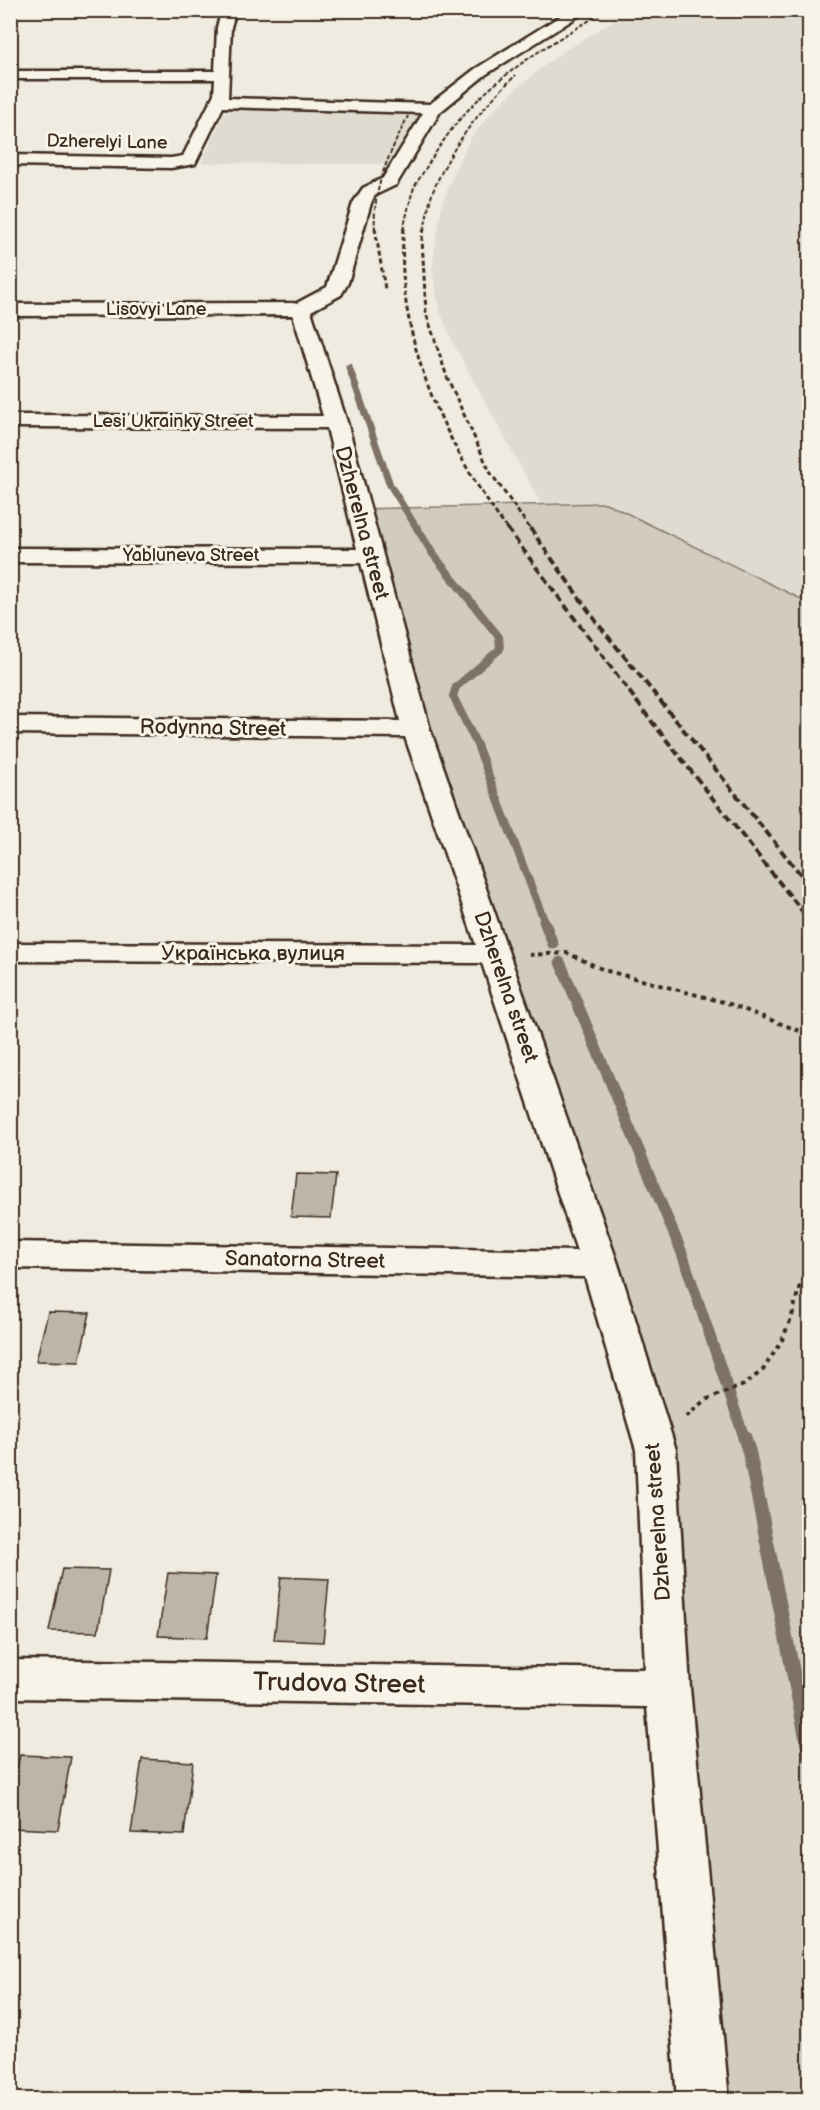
<svg xmlns="http://www.w3.org/2000/svg" width="820" height="2110" viewBox="0 0 820 2110" font-family="'Balsamiq Sans',sans-serif">
  <rect width="100%" height="100%" fill="#efebe0"/>
  <filter id="ink" filterUnits="userSpaceOnUse"><feTurbulence type="fractalNoise" baseFrequency=".0167" numOctaves="2"/><feDisplacementMap in="SourceGraphic" scale="12" xChannelSelector="R" yChannelSelector="G"/><feConvolveMatrix kernelMatrix="1 2 1 2 8 2 1 2 1" color-interpolation-filters="sRGB"/></filter>
  <g filter="url(#ink)">
    <g fill="#e0dbd0">
      <polygon points="579,11 809,11 809,768 546,513 453,343 439,309 432,268 442,204 455,170 471,138 492,112 516,89 555,57 619,17"/>
      <polygon points="228,105 425,112 391,164 201,163"/>
    </g>
    <polygon fill="#d1cbc0" stroke="#867a6f" stroke-width="1.5" points="606,503 809,603 809,2099 711,2099 656,1450 358,509"/>
    <g fill="none" stroke-linecap="round" stroke-linejoin="round">
      <polyline stroke="#7e7266" stroke-width="7" points="349,367 390,485 418,530"/>
      <polyline stroke="#7e7266" stroke-width="8" points="417,528 433,554 499,637 500,649 456,687 453,696 477,745 545,923"/>
      <g stroke="#7e7266" stroke-width="11">
        <polyline points="544,921 553,944"/>
        <polyline points="560,962 682,1253 744,1437"/>
      </g>
      <polyline stroke="#7e7266" stroke-width="14" points="744,1436 749,1452 810,1757"/>
    </g>
    <g fill="#bdb5aa" stroke="#3b2a1e" stroke-width="1.5">
      <polygon points="296,1174 336,1175 331,1218 291,1217"/>
      <polygon points="48,1312 90,1313 79,1362 36,1361"/>
      <polygon points="62,1569 109,1570 98,1632 49,1631"/>
      <polygon points="168,1573 216,1575 207,1638 158,1636"/>
      <polygon points="281,1577 329,1579 323,1642 274,1640"/>
      <polygon points="20,1755 71,1757 58,1830 10,1828 10,1799"/>
      <polygon points="142,1759 193,1762 184,1835 131,1833"/>
    </g>
    <g fill="none" stroke-linecap="round" stroke-linejoin="round">
      <g stroke="#3b2a1e" stroke-width="5">
        <polygon id="street" points="222,10 236,10 231,27 228,98 430,104 475,69 570,10 588,10 485,75 440,112 396,185 375,195 371,203 348,283 341,295 311,311 347,422 430,729 618,1264 676,1450 690,1688 729,2100 677,2100 647,1707 10,1698 10,1660 645,1669 636,1450 585,1277 10,1268 10,1242 577,1251 482,963 10,961 10,943 476,945 405,737 10,733 10,717 400,721 361,563 10,562 10,548 357,549 327,428 10,427 10,415 323,416 293,315 10,316 10,304 297,303 327,287 353,203 363,188 383,178 423,113 223,107 195,164 171,168 10,165 10,155 171,158 183,156 214,94 215,79 10,79 10,71 215,71 217,27"/>
      </g>
      <g stroke="#3b2a1e" stroke-width="4" stroke-dasharray="4.5 4.5" stroke-linecap="butt">
        <polyline points="529,955 567,953 604,970 727,1003 810,1035"/>
        <polyline points="686,1417 705,1400 744,1385 763,1370 782,1340 792,1316 799,1288 810,1274"/>
      </g>
      <use href="#street" fill="#f7f3e8" fill-rule="evenodd"/>
      <g stroke="#3b2a1e" stroke-width="2" stroke-dasharray="4.5 2" stroke-linecap="butt">
        <path d="M375,230C372,187 390,153 408,116"/>
        <path d="M403,230L412,193L416,184C432,158 448,131 469,109C508,67 558,39 607,10"/>
        <path d="M424,230C427,217 429,201 434,189C452,145 482,107 516,75"/>
      </g>
      <g stroke="#3b2a1e" stroke-width="3" stroke-dasharray="5 3" stroke-linecap="butt">
        <polyline points="375,228 385,289"/>
        <path d="M404,228C393,334 446,447 508,530"/>
        <polyline points="424,228 422,239 426,313 447,377 490,472 531,530"/>
      </g>
      <g stroke="#3b2a1e" stroke-width="4" stroke-dasharray="8 4" stroke-linecap="butt">
        <polyline points="507,528 649,718 810,921"/>
        <polyline points="530,528 598,624 810,886"/>
      </g>
    </g>
  </g>
  <g text-anchor="middle" dominant-baseline="central" stroke-width="6" stroke-linejoin="round" paint-order="stroke">
    <g font-size="18" fill="#3b2a1e" stroke="#f7f3e8">
      <text transform="translate(107 142) rotate(1)">Dzherelyi Lane</text>
      <text x="156" y="309">Lisovyi Lane</text>
      <text x="173" y="421">Lesi Ukrainky Street</text>
      <text x="191" y="555">Yabluneva Street</text>
    </g>
    <g font-size="21" fill="#3b2a1e" stroke="#f7f3e8">
      <text transform="translate(362 523) rotate(75)">Dzherelna street</text>
      <text transform="translate(213 728) rotate(1)">Rodynna Street</text>
      <text x="253" y="953">Українська вулиця</text>
      <text transform="translate(506 987) rotate(71)">Dzherelna street</text>
      <text transform="translate(305 1260) rotate(1)">Sanatorna Street</text>
      <text transform="translate(658 1522) rotate(-94)">Dzherelna street</text>
    </g>
    <g font-size="26" fill="#3b2a1e" stroke="#f7f3e8">
      <text transform="translate(339 1684) rotate(1)">Trudova Street</text>
    </g>
  </g>
  <rect width="820" height="2110" fill="none" stroke="#f7f3e8" stroke-width="36"/>
  <rect x="18" y="18" width="784" height="2074" fill="none" stroke="#3b2a1e" stroke-width="2" filter="url(#ink)"/>
</svg>
